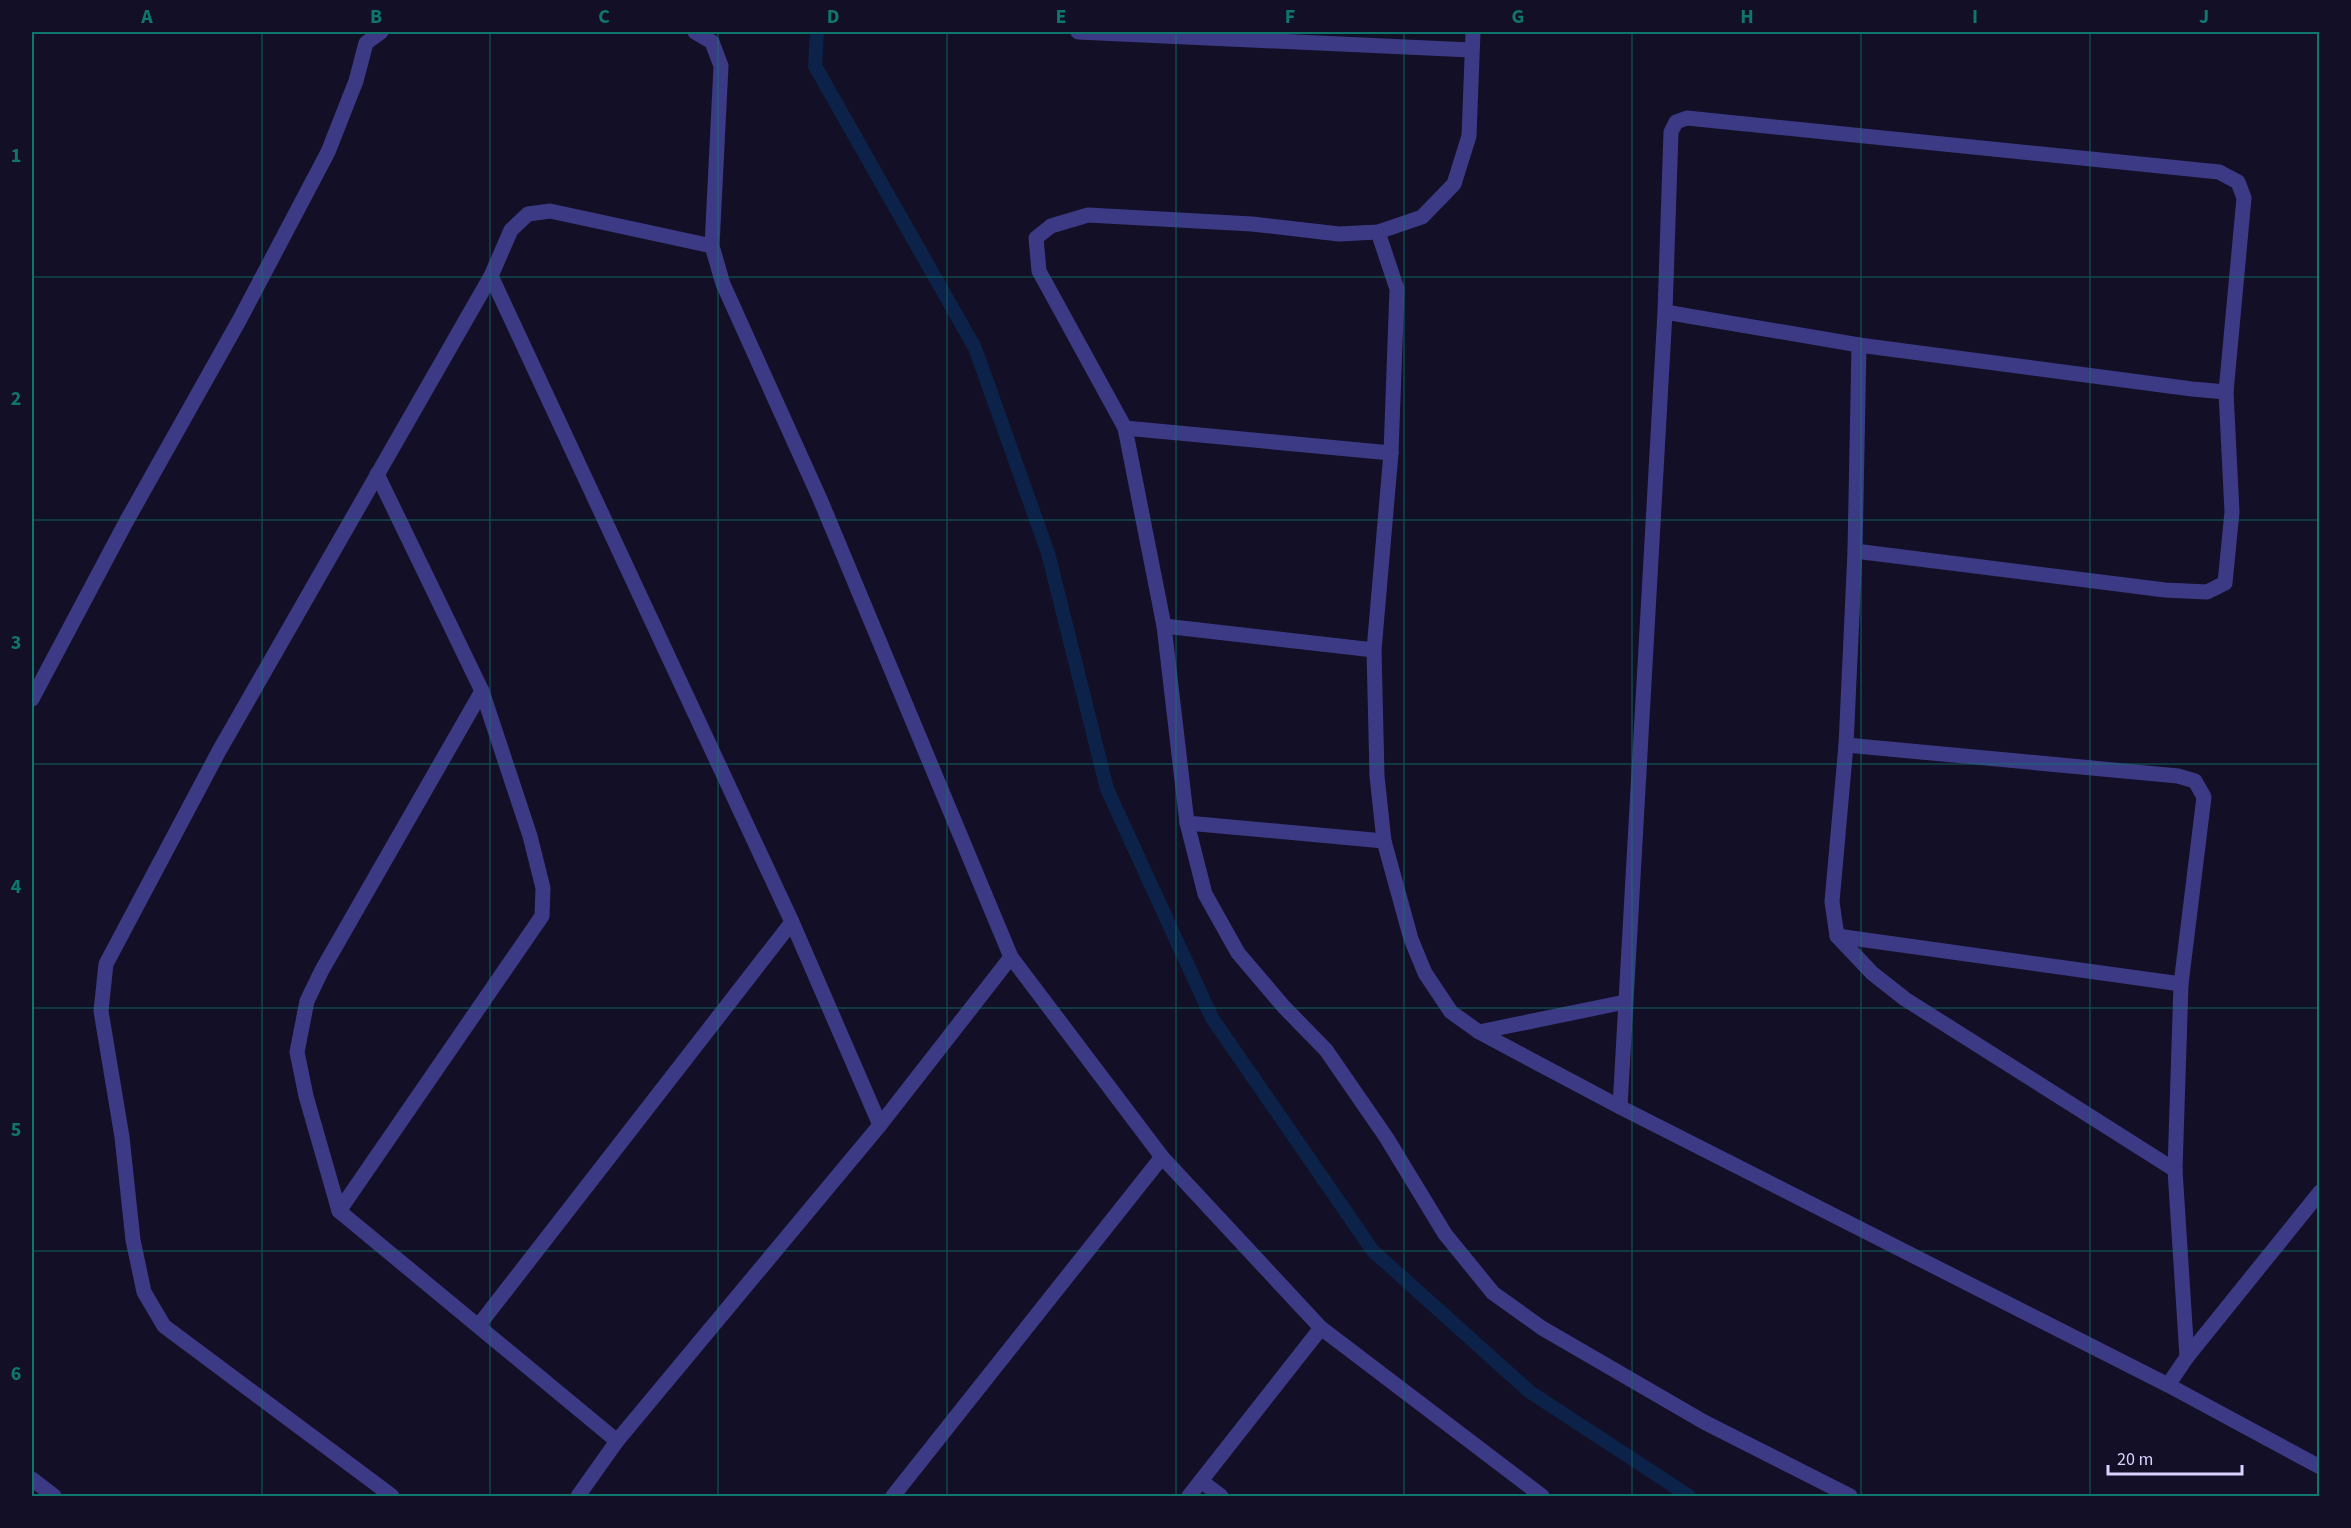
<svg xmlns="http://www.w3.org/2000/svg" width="2351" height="1528" viewBox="0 0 2351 1528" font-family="'Source Sans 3',sans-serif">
  <rect width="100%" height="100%" fill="#130f26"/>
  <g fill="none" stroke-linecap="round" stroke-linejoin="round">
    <polyline stroke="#0c2248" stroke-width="14" points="817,32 815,66 975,348 1048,553 1107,789 1212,1018 1373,1251 1530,1392 1689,1496"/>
    <g stroke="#3d3a85" stroke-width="15">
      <polyline points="695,32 712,42 721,66 712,246 723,284 820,499 1011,957 1162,1157 1321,1328 1542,1496"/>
      <polyline points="1078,32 1471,50"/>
      <polyline points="1473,32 1469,136 1454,184 1422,217 1378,232 1339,234 1252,224 1088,215 1051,226 1036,238 1039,271 1125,428 1164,626 1187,823 1205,894 1238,953 1284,1007 1326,1050 1386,1137 1445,1234 1493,1293 1542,1328 1704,1422 1850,1496"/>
      <polyline points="1378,232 1397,289 1391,453 1374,650 1377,776 1384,841 1411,939 1425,973 1451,1012 1479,1032 1625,1002"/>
      <polyline points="491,276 792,922 880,1125"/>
      <polyline points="1859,345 1855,551 1846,745 1832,902 1837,936 1872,973 1905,999 2175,1170"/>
      <polyline points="1125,428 1391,453"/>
      <polyline points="1855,551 2165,590 2207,592 2225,583 2232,512 2226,392"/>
      <polyline points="1164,626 1374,650"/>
      <polyline points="482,691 322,970 307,1001 297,1052 306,1096 339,1211 617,1441"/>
      <polyline points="32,699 126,522 240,319 328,152 356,81 366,43 381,32"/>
      <polyline points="1846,745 2178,776 2195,781 2204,797 2181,984 2175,1170 2187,1357"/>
      <polyline points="1187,823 1384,841"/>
      <polyline points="1837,936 2181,984"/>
      <polyline points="1479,1032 1620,1107 2168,1385 2320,1467"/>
      <polyline points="1620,1107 1665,312 1671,132 1676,122 1687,118 2219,172 2238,182 2244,198 2226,392 2192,389 1859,345 1665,312"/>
      <polyline points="339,1211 542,916 543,888 530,836 482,691 377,474"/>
      <polyline points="479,1325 792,922"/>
      <polyline points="2168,1385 2187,1357 2320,1192"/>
      <polyline points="32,1479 54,1496"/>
      <polyline points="1201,1481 1221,1496"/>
      <polyline points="392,1496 164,1326 144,1292 133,1240 122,1137 101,1011 106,964 219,751 491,276 511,230 528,214 550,211 712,246"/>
      <polyline points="578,1496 617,1441 880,1125 1011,957"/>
      <polyline points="893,1496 1162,1157"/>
      <polyline points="1189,1496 1321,1328"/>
    </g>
  </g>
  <path fill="none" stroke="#0f766e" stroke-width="1.5" stroke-opacity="0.55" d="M262,32V1496M490,32V1496M718,32V1496M947,32V1496M1176,32V1496M1404,32V1496M1632,32V1496M1861,32V1496M2090,32V1496M32,277H2320M32,520H2320M32,764H2320M32,1008H2320M32,1251H2320"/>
  <rect width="2351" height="1528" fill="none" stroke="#130f26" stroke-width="66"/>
  <path d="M2108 1465v9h134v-9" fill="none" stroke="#d9d4ff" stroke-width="3"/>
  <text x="2117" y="1465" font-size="18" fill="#d9d4ff" stroke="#130f26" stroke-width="4.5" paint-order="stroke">20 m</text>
  <rect x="33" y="33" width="2285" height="1462" fill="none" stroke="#0f766e" stroke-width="2"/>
  <g font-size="20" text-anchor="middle" font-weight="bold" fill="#0f766e">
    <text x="147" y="23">A</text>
    <text x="376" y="23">B</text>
    <text x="604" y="23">C</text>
    <text x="833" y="23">D</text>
    <text x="1061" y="23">E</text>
    <text x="1290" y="23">F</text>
    <text x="1518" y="23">G</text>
    <text x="1747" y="23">H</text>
    <text x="1975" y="23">I</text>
    <text x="2204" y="23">J</text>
    <text x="16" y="162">1</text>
    <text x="16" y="405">2</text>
    <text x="16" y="649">3</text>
    <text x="16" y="893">4</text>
    <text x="16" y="1136">5</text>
    <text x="16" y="1380">6</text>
  </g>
</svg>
